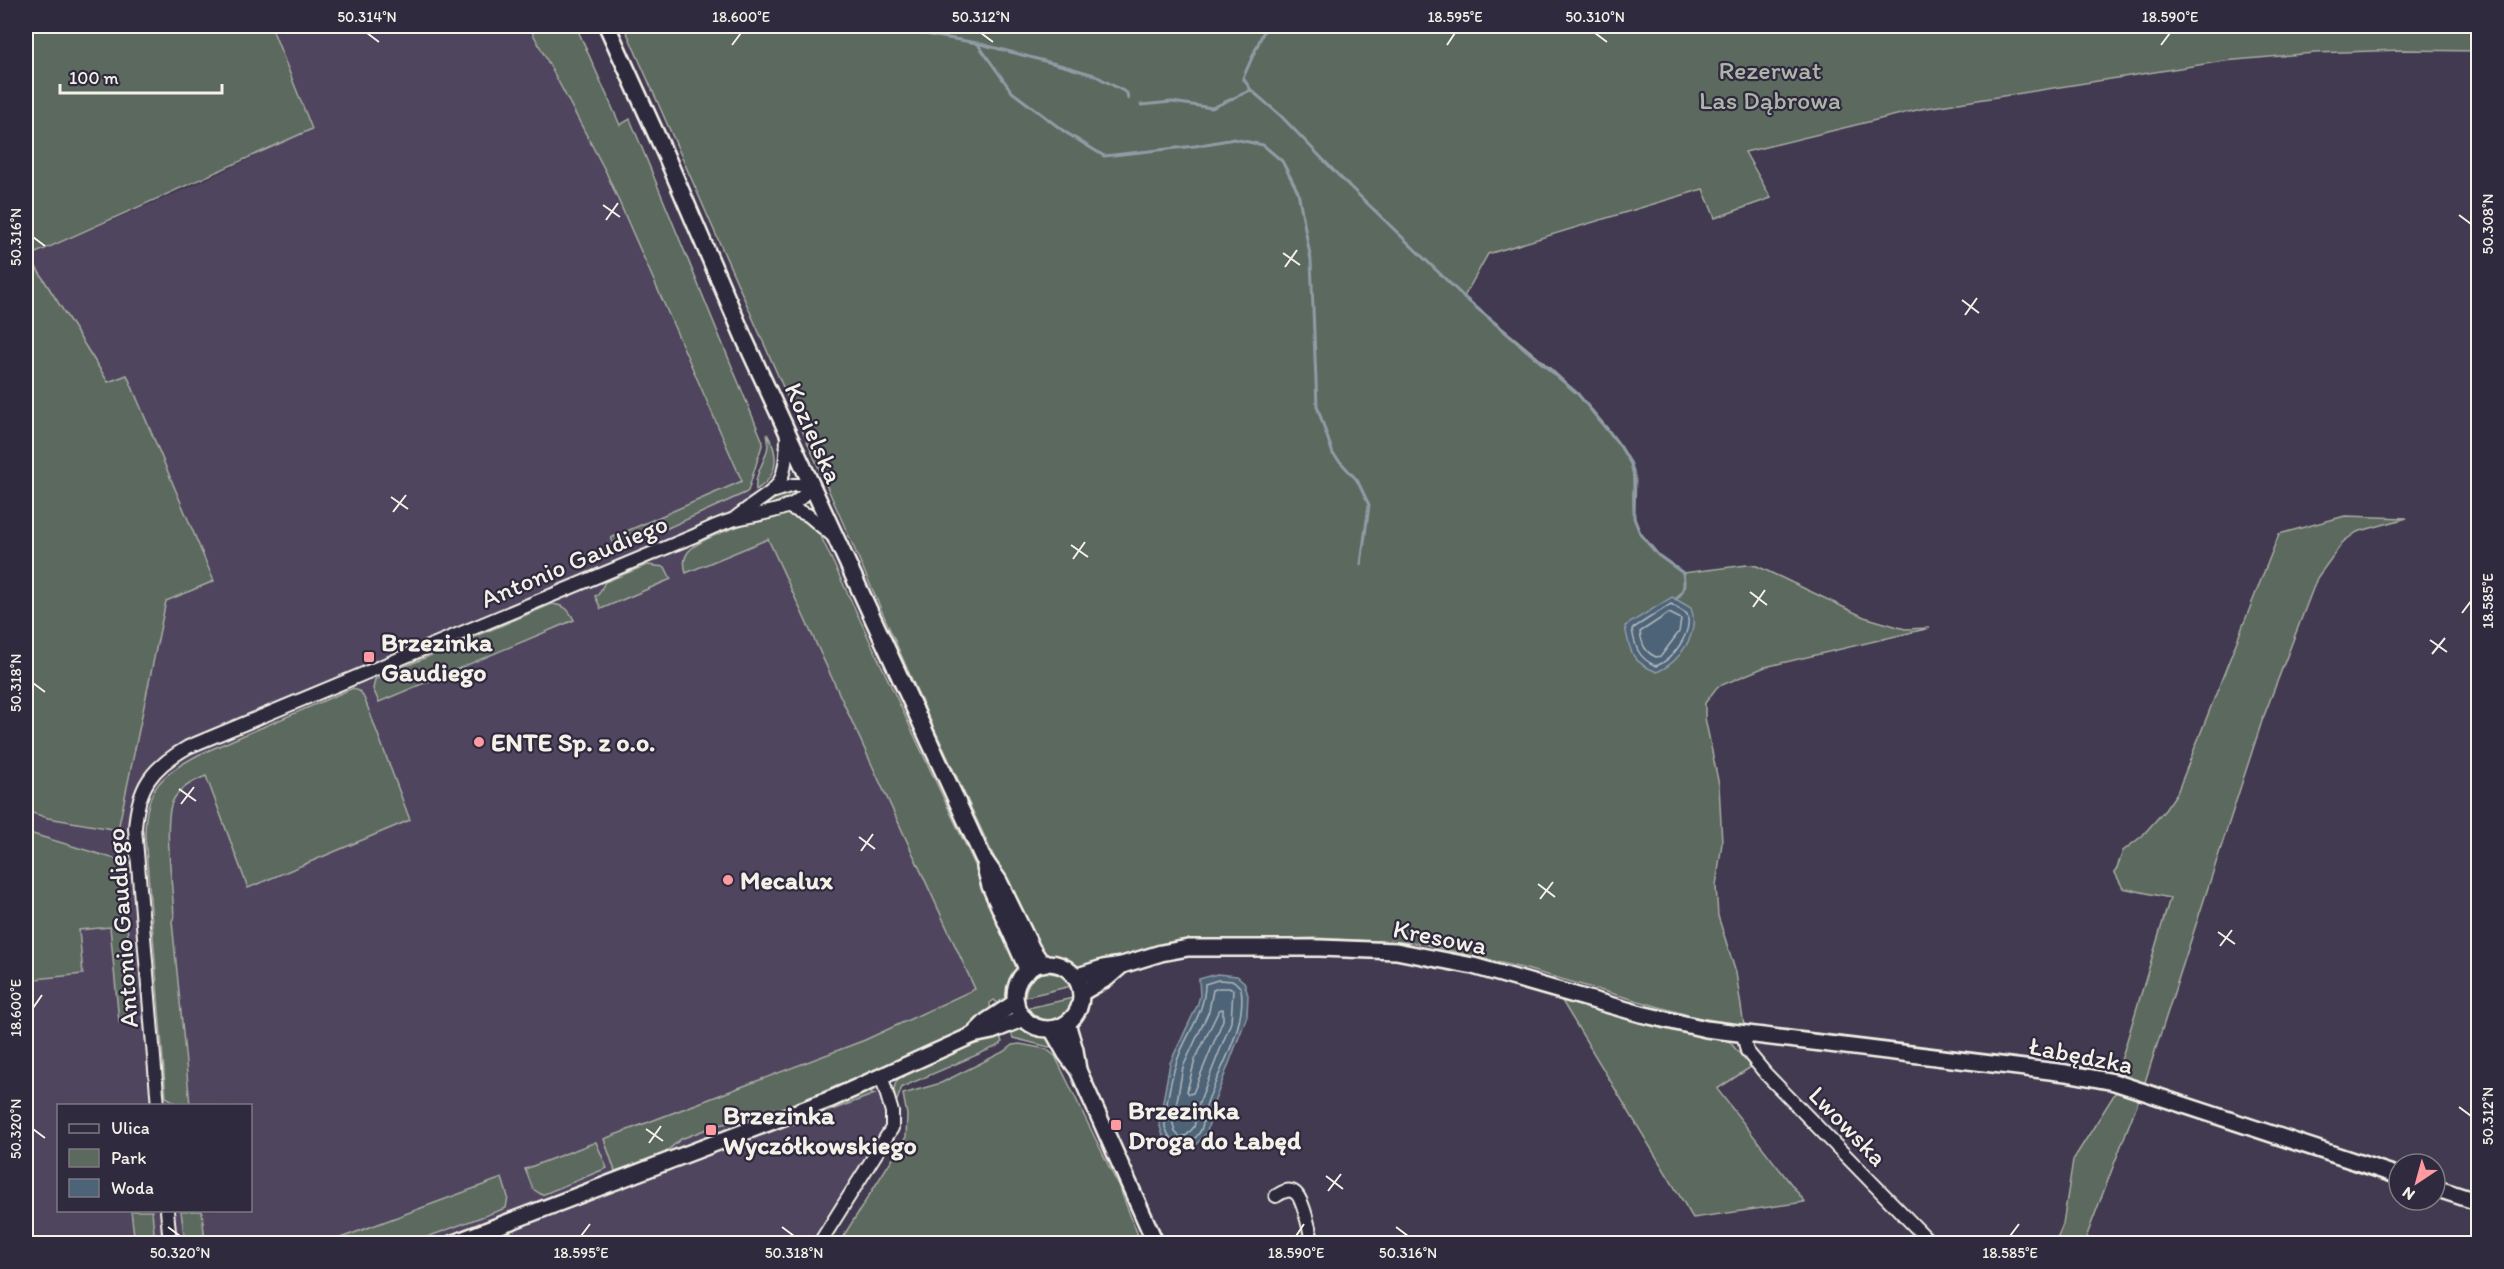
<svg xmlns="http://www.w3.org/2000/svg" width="2504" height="1269" viewBox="0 0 2504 1269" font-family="Itim,sans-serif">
  <rect width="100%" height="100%" fill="#423a50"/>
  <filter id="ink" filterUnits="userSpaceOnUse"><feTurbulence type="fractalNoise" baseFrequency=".0167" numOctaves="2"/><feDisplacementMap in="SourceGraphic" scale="12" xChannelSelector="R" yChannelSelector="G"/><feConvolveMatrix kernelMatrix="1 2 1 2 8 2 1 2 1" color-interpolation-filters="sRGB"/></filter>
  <g filter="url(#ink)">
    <path fill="#4f455e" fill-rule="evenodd" d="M271,26H529L606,172L690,367L975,989L948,1002L879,1078L888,1113L883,1129L809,1243H26V811L48,818L138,734L166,601L127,375L108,382L29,256L191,187L312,129ZM58,1106H250V1210H58Z"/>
    <g fill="#5b695f" stroke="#a8ada4" stroke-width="1.5">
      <polygon points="26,26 271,26 312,129 29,256 108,382 127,375 214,581 166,601 118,830 48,818 26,811"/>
      <polygon points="529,26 576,26 620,125 630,119 763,442 748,491 745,493 617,551 611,538 742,481 606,172"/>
      <path d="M624,26H2478V51L2403,50L2314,53L2224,61L1921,109L1745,152L1771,198L1715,218L1703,189L1488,254L1464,297C1519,342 1579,386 1620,445C1641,475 1630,484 1634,515C1637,541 1662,560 1683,573L1747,565L1757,566L1864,617L1905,629L1930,628L1765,667L1717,687L1705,703V718L1719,785L1722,843L1716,886L1718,916L1736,973L1744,1026L1691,1016L1526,969L1419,943L1314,938L1199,942L1150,949L1091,969H1078L1046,956L1035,945L921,700Z"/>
      <path d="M767,434C780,455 778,477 756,490C753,470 773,455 767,434Z"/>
      <polygon points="797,488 803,489 799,495 769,506 768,502"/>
      <path d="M790,513L802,517L817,528L1018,957C1019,975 1011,991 1002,1007L994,1000L990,1003L991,1014L941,1042L775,1112L715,1126L681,1139L661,1156L615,1171L604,1139L865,1040L975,989L768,539L686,573C684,565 683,558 689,551C702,536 769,515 790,513Z"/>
      <polygon points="2345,516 2407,518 2357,532 2343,542 2317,578 2262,721 2144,1085 2116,1077 2170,898 2123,888 2115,873 2123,851 2142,836 2165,810 2177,793 2279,534"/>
      <polygon points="647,565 665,567 671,579 601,609 595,596 598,595 605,582"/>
      <path d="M552,604C565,606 568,608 574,620L379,702L373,689L375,679Z"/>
      <path d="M353,688L361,692L365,700L410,820L248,888L206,776C193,781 176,790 171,805C164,830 173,888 174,917L172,921L190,1104H178L166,1097L145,836C145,790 159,776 198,755Z"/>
      <polygon points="26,832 122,861 134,1012 130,1018 119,1022 110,927 79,930 83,974 26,980"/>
      <path d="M1044,972L1061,975L1071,986L1025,997C1026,984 1032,976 1044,972Z"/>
      <polygon points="1559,996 1695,1033 1728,1040 1751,1067 1717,1089 1805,1202 1693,1218"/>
      <path d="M1073,998C1069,1021 1041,1029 1028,1008Z"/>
      <polygon points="1020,1027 1046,1036 1056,1045 1049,1047 1013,1038 1009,1028"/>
      <path d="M998,1032L1002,1042L1000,1045L902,1087L896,1103C893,1094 893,1084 900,1077Z"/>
      <polygon points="1020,1044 1046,1049 1055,1056 1120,1189 1141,1243 839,1243 906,1137 907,1115 903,1094 941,1083 1007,1050 1012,1045"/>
      <polygon points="2117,1090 2140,1096 2084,1243 2055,1244 2063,1224 2073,1160"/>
      <polygon points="868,1092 875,1094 794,1124 791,1121"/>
      <polygon points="596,1142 607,1168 542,1195 533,1189 525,1169"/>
      <polygon points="502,1178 508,1197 506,1208 411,1243 327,1243"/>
      <polygon points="131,1211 152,1211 155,1243 135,1243"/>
      <polygon points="181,1211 202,1211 205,1243 185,1243"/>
    </g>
    <g fill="#4d6378" stroke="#909ca5" stroke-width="1.5">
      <path d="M1672,597L1691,608C1700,633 1680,662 1657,672C1631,662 1630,652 1625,626Z"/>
      <polygon points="1217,974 1237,976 1244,982 1248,995 1247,1016 1212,1108 1207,1133 1194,1147 1179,1152 1172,1148 1164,1139 1159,1123 1170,1063 1197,1006 1200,996 1199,979"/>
    </g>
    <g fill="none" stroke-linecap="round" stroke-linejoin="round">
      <g stroke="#b1b8bb" stroke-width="1.5">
        <path d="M1671,604L1687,614C1693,632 1673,660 1656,666C1638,658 1635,647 1632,629Z"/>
        <path d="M1669,613L1681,619L1679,632L1661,656L1656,657C1645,652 1642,645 1640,632Z"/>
        <path d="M1218,980L1234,981L1241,988C1247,1027 1220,1067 1207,1103C1204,1112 1204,1122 1201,1130C1197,1139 1188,1143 1179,1145L1169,1136L1165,1127C1165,1106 1172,1072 1180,1053C1190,1029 1205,1011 1205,984Z"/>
        <polygon points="1219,988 1229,988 1233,990 1231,1022 1199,1103 1194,1127 1187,1135 1180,1137 1175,1132 1173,1124 1183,1067 1209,1011 1213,990"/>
        <polygon points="1223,1009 1223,1020 1193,1093 1189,1094 1187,1091 1195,1060 1219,1010"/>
      </g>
      <g stroke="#909ca5" stroke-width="3">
        <polyline points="878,26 977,43 1067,67 1094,75 1127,93 1128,99"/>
        <polyline points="977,43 1012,92 1065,132 1104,156 1195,146 1234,139 1263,145 1282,161 1298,192 1311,260 1317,406 1333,454 1357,480 1369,505 1361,564"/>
        <polyline points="1251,90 1243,78 1266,26"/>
        <path d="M1141,105L1172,102L1212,108L1251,90L1280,115L1338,175L1464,297L1578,394L1620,446L1631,464L1635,479L1634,518L1640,533L1658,555L1683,573C1685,584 1685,591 1676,599"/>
      </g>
      <g stroke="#f4f1e8" stroke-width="16">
        <g id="minor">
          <polyline points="786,506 808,515 833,536"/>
          <path d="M734,519C776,485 786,495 787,435"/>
          <polyline points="1743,1034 1747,1051 1766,1074 1932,1244"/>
          <path d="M158,1106L135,828C138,787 151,768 188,747C356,676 525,606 694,536C706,530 719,524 732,520C760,512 796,514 811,485H793L775,491"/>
          <path d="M1276,1196C1281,1193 1288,1188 1294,1192C1303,1196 1310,1233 1313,1244"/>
          <polyline points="167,1210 170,1244"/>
          <polyline points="819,1244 892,1128 892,1112 882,1078"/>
        </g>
      </g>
      <g stroke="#f4f1e8" stroke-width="20">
        <g id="tertiary">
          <polyline points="607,26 667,158 744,338 983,858 999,881 1032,949 1042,964"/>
          <polyline points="985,867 990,886 1028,971"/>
          <circle cx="1048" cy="996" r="33"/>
          <polyline points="1075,977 1103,968 1122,965 1161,953 1188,948 1320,948 1396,951 1473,966 1641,1014 1706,1029 2066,1073 2114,1082 2399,1176"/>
          <polyline points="1081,993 1107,978 1122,965"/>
          <polyline points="1067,1023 1075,1050 1078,1070"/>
          <polyline points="1052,1029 1066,1054 1078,1070 1156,1244"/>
          <polyline points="973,1035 987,1021 1016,1002"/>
          <polyline points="2435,1188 2478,1202"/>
          <polyline points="451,1244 831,1099 973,1035 992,1031 1024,1018"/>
        </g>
      </g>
      <use href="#minor" stroke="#2f2a3d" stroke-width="12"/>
      <use href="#tertiary" stroke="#2f2a3d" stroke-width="15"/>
    </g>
  </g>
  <path fill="none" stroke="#f4f1e8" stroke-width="2" d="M367,33L379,42M981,33L993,42M1595,33L1607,42M732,45L741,33M1447,45L1455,33M2161,45L2170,33M603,205L620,217M2459,215L2471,224M606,220L618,203M33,237L45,246M1283,253L1300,265M1285,267L1297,250M1962,300L1979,313M1965,315L1977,298M391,497L408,509M393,512L406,495M1071,545L1088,557M1073,559L1085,542M1750,592L1767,605M1753,607L1765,590M2462,613L2471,601M2430,640L2447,652M2432,654L2445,638M33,683L45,692M179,789L196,801M181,804L194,787M859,837L875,849M861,851L873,834M1538,884L1555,897M1540,899L1553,882M2218,932L2235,944M2220,946L2232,930M33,1008L42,995M2459,1107L2471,1116M33,1129L45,1138M646,1129L663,1141M649,1143L661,1126M1326,1176L1343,1189M1328,1191L1341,1174M168,1227L180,1236M782,1227L794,1236M1396,1227L1408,1236M581,1236L590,1224M1296,1236L1304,1224M2010,1236L2019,1224"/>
  <g fill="#ff9aa2" stroke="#2f2a3d" stroke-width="2">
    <rect x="363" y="651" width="12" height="12" rx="3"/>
    <circle cx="479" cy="742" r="6"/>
    <circle cx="728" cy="880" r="6"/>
    <rect x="1110" y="1119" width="12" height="12" rx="3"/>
    <rect x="705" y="1124" width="12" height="12" rx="3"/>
  </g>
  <g text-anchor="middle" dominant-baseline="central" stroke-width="4.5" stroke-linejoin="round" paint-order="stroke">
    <g font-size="26" fill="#afb4aa" stroke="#2f2a3d">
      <text x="1770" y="70">Rezerwat<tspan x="1770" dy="30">Las Dąbrowa</tspan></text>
    </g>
    <g font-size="26" fill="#f4f1e8" stroke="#2f2a3d">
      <text transform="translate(814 433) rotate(66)">Kozielska</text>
      <text transform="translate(574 561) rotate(-23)">Antonio Gaudiego</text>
      <text transform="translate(122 928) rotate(-94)">Antonio Gaudiego</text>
      <text transform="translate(1440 937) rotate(11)">Kresowa</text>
      <text transform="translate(2081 1055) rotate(11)">Łabędzka</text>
      <text transform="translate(1848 1126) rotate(46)">Lwowska</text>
    </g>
    <g font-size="26" font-weight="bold" fill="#f4f1e8" stroke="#2f2a3d" text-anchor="start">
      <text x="381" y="642">Brzezinka<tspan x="381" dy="30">Gaudiego</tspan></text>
      <text x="491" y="742">ENTE Sp. z o.o.</text>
      <text x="740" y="880">Mecalux</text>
      <text x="1128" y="1110">Brzezinka<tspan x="1128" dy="30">Droga do Łabęd</tspan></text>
      <text x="723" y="1115">Brzezinka<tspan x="723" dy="30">Wyczółkowskiego</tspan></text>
    </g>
  </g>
  <rect width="2504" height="1269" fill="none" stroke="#2f2a3d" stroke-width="66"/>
  <rect x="57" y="1104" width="195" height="108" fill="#2f2a3d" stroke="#7e7a81" stroke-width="1.5"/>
  <rect x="69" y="1124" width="30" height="9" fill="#2f2a3d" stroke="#7e7a81" stroke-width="1.5"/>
  <text x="111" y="1134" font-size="18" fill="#f4f1e8">Ulica</text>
  <rect x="69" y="1149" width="30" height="18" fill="#5b695f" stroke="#7e7a81" stroke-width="1.5"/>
  <text x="111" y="1164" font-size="18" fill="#f4f1e8">Park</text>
  <rect x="69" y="1179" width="30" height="18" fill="#4d6378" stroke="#7e7a81" stroke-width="1.5"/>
  <text x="111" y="1194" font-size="18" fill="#f4f1e8">Woda</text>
  <g transform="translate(2417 1182) rotate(216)"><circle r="28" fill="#2f2a3d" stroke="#7e7a81" stroke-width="1.5"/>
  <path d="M0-4.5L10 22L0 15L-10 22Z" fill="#ff9aa2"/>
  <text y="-9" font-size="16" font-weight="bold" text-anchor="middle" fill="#f4f1e8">N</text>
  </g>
  <path d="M60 84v9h162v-9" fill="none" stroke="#f4f1e8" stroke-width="3"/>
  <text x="69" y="84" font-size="18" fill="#f4f1e8" stroke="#2f2a3d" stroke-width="4.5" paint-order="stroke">100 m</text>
  <rect x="33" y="33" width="2438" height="1203" fill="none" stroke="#f4f1e8" stroke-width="2"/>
  <g font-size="15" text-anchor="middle" fill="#f4f1e8">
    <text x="367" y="22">50.314°N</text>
    <text x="741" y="22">18.600°E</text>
    <text x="981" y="22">50.312°N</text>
    <text x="1455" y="22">18.595°E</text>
    <text x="1595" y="22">50.310°N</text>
    <text x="2170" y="22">18.590°E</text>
    <text transform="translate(2488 224) rotate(-90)" y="5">50.308°N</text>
    <text transform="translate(16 237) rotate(-90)" y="5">50.316°N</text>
    <text transform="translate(2488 601) rotate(-90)" y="5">18.585°E</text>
    <text transform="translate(16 683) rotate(-90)" y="5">50.318°N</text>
    <text transform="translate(16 1008) rotate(-90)" y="5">18.600°E</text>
    <text transform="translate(2488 1116) rotate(-90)" y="5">50.312°N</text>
    <text transform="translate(16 1129) rotate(-90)" y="5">50.320°N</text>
    <text x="180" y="1258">50.320°N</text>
    <text x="581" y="1258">18.595°E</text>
    <text x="794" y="1258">50.318°N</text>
    <text x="1296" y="1258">18.590°E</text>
    <text x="1408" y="1258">50.316°N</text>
    <text x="2010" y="1258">18.585°E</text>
  </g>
</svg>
